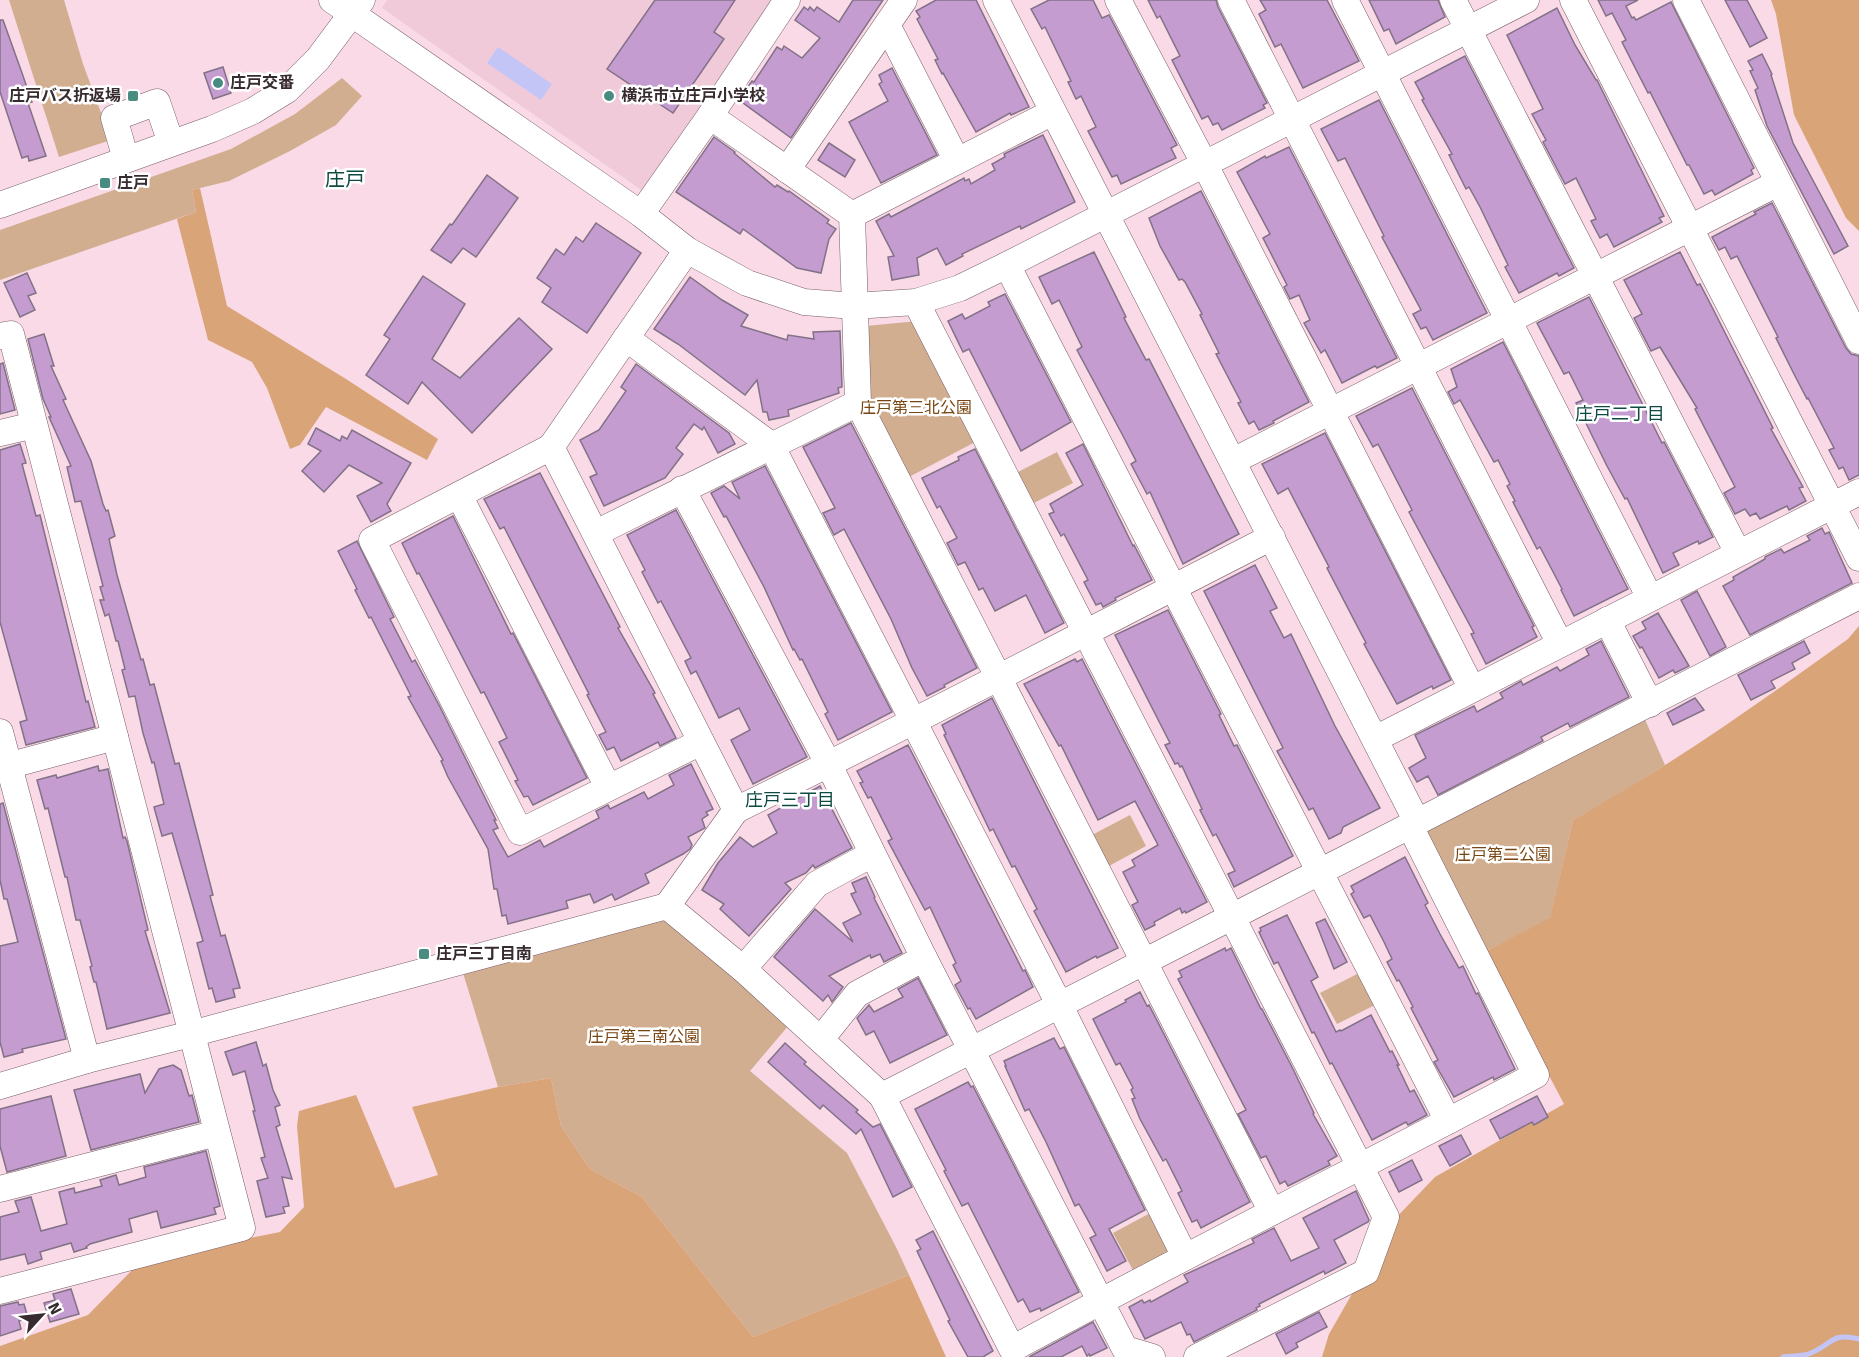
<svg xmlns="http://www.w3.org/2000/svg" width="1859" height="1357" viewBox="0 0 1859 1357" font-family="Signika,'Noto Sans JP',sans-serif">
  <rect width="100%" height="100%" fill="#f9dae6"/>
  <polygon fill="#f1cad9" points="387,0 776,0 644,192 382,8"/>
  <g fill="#d2ae91">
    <polygon points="9,0 64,0 83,64 111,140 59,157"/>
    <polygon points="342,78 362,96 336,125 290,151 229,181 192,190 196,212 0,280 0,230 231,149 295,114"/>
    <polygon points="918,321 979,440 907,478 870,409 866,326"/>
    <polygon points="1057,452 1073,483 1032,504 1016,473"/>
    <polygon points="1643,715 1665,765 1620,794 1573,820 1550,919 1484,952 1425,835 1429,826"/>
    <polygon points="1130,815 1146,846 1109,866 1092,835"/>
    <polygon points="663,919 789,1025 750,1071 847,1153 896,1247 909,1275 753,1337 642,1197 590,1169 561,1126 551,1078 498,1087 463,973"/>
    <polygon points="1359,973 1375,1005 1337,1024 1320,993"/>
    <polygon points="1154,1211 1173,1247 1167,1257 1135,1274 1113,1233"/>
  </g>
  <g fill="#d9a478">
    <polygon points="1771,0 1859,0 1859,231 1846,218 1794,115 1776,14"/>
    <polygon points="200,188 227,306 346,379 438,439 427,460 326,407 300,445 290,449 267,388 252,362 208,340 177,219 196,212 192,190"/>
    <path d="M1859,626V1357H1322L1329,1334L1352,1294L1375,1278L1392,1222L1435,1177L1564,1104L1484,952L1550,918L1573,820C1669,767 1759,703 1848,639Z"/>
    <polygon points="551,1078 561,1126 590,1169 642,1197 753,1337 909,1275 946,1357 0,1357 0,1346 88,1315 142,1260 280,1232 304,1207 297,1126 299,1111 356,1095 395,1188 438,1175 412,1107 498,1087"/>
  </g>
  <polygon fill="#c4c5f7" points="498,47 552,84 541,100 487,63"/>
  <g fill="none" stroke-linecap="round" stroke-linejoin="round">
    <path stroke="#c4c5f7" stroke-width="5" d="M1783,1357C1792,1355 1803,1357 1811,1353C1833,1344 1831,1332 1859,1339"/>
  </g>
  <g fill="#c49cd0" stroke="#827187" stroke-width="1.5">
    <polygon points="655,0 735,0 714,32 724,39 673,113 607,69"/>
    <polygon points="853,0 883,0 791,138 739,100 752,81 754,82 777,47 782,50 784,46 802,58 820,38 795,20 804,7 808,10 810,7 814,11 817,7 839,22"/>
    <polygon points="936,0 976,0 1029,107 1011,115 1010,113 976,132 943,73 942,74 935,60 938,59 917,19 920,17 916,11"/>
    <polygon points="1049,0 1093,0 1102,18 1109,15 1177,145 1171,148 1176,158 1121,184 1117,175 1112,177 1088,131 1096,127 1081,96 1076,99 1068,82 1071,81 1045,27 1042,29 1031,9"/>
    <polygon points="1148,0 1216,0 1218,7 1267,103 1263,105 1265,108 1222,130 1218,123 1213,125 1208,116 1202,119 1172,60 1180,56 1160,16 1157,18"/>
    <polygon points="1260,0 1327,0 1359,61 1303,88 1281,44 1275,47 1259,14 1266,10"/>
    <polygon points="1369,0 1438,0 1445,17 1396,44 1389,29 1384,31"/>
    <polygon points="1598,0 1638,0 1626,6 1632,18 1634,17 1636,20 1671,2 1754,168 1751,170 1753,174 1715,195 1712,190 1704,194 1689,165 1687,165 1650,92 1648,93 1622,42 1626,40 1612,13 1606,16"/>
    <polygon points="1725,0 1747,0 1767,38 1750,47"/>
    <polygon points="1557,8 1575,45 1596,80 1597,80 1664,216 1659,218 1662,222 1614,247 1607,234 1600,238 1591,221 1596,219 1576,178 1565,184 1543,142 1546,140 1532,114 1543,109 1507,35"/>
    <polygon points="0,20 3,20 22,73 32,102 28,103 46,156 29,161 28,156 22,158 0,92"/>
    <polygon points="1762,54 1772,74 1771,75 1793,143 1848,246 1834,254 1767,126 1755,90 1758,88 1750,71 1753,70 1748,61"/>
    <polygon points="1465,56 1574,268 1559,276 1557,273 1519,293 1505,267 1508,265 1480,207 1469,187 1466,189 1449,155 1452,154 1422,100 1424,99 1415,82"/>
    <polygon points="223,67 231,93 213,99 204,73"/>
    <polygon points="892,68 937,155 881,183 849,122 888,101 879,84 882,82 879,75"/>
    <polygon points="1379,100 1487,313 1433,340 1426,327 1421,329 1413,314 1421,310 1382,237 1384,236 1345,158 1338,161 1321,129"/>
    <polygon points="1043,135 1075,202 1021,229 1020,226 962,254 963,256 946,265 937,248 917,258 919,275 892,280 888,257 894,256 876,221 889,214 891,217 964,178 965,181 969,179 971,184 995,170 992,164 1005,157 1004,154"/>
    <polygon points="714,137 735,152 734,153 775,187 777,185 788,192 789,191 829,220 827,223 836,229 829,239 821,273 797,268 743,229 740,234 676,192"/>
    <polygon points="829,143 855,160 845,177 818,160"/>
    <polygon points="1289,147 1397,358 1377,368 1375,366 1342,383 1325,350 1321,353 1304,323 1310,320 1299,295 1290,299 1284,287 1287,285 1263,238 1270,234 1237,172 1265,156 1266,158"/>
    <polygon points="487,175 518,198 476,257 463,248 451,263 431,250 450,224 452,225"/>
    <polygon points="1201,191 1309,402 1273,421 1274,423 1259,430 1254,421 1249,424 1238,403 1241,402 1216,354 1219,353 1200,315 1202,314 1185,282 1182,279 1179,280 1160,246 1149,218"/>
    <polygon points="1772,203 1846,348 1851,354 1859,356 1859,475 1849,480 1843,467 1839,469 1829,450 1834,448 1808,398 1807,399 1795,376 1776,338 1778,337 1737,256 1731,259 1725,247 1719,250 1712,237 1756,214 1754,212"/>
    <polygon points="596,223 641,253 587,333 542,302 551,288 537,278 556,249 564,255 576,237 583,242"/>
    <polygon points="1094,252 1126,317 1124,318 1146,360 1149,359 1239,534 1183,564 1150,492 1147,494 1131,464 1136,461 1122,434 1077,350 1082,347 1059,300 1052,304 1039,277"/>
    <polygon points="1680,252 1697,285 1700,284 1713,309 1773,428 1771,429 1803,487 1799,488 1806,501 1789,510 1787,506 1760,519 1756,513 1750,516 1745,509 1735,514 1724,493 1735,487 1695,409 1697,408 1660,347 1651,351 1634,318 1642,314 1624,280"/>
    <polygon points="27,273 36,293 28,296 35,310 20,317 4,283"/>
    <polygon points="423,276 465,304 432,359 460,378 519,318 552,349 472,433 422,382 408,404 366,375 390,339 384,335"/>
    <polygon points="690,277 722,300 748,315 741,326 787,340 788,335 814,339 813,332 840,331 842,387 838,388 839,393 788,410 789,416 769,420 767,412 763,412 757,380 745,395 678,344 654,329"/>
    <polygon points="1005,294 1071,422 1021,451 969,349 963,352 948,321 962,314 965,319 990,306 988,302"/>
    <polygon points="1589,297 1662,443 1664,442 1713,537 1699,544 1698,541 1673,553 1679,565 1663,573 1627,498 1625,499 1607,466 1576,403 1583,400 1569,372 1564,374 1537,323"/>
    <polygon points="44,334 54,366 51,366 66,399 63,400 91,461 103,504 106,511 108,510 115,536 109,539 117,575 141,660 143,659 150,685 154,684 175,764 179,763 213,895 210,896 221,936 225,935 240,988 233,989 235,997 216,1002 212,988 209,989 197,943 203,941 172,833 162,836 154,807 164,804 154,762 152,763 143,733 135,696 129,697 122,670 125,669 118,641 116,641 109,614 105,616 100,600 104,600 100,587 103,586 81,501 75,502 67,467 71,466 49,417 51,417 43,399 28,339"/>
    <polygon points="1503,342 1628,589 1574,616 1561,590 1562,589 1540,547 1537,549 1513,502 1515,501 1507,486 1510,484 1498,460 1494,462 1460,400 1454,404 1448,392 1457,387 1451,369"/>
    <polygon points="3,363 15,410 0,414 0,364"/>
    <polygon points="636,364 729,433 735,444 718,453 704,427 702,430 694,424 676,448 683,454 665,478 604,506 590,477 597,474 580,440 599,430 626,391 621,387"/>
    <polygon points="1412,388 1534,626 1532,627 1537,637 1486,664 1471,634 1474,633 1409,512 1412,510 1378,444 1373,447 1356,416"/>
    <polygon points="851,423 977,668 944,685 945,687 927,696 912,668 891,619 844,529 834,535 823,513 835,508 803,447"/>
    <polygon points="316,428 340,441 342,436 347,439 352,430 411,463 387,504 391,511 371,522 357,496 382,483 349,465 324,492 302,471 321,451 308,444"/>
    <polygon points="1325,433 1451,680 1433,689 1432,686 1397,704 1364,644 1366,643 1327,568 1329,567 1288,488 1278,494 1262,464"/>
    <polygon points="20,444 26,463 22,464 36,516 40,515 86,702 88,701 95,727 26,745 20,722 27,720 0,622 0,450"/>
    <polygon points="1083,444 1133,546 1134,545 1152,580 1115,598 1116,600 1103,607 1101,603 1096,605 1084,582 1088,580 1064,534 1061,536 1049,514 1054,512 1050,504 1083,485 1066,453"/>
    <polygon points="975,449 1064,623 1045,633 1026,595 995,611 983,588 979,590 965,562 958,565 947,543 957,538 940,506 937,508 922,478 959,460 958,457"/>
    <polygon points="765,466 892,712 838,740 825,714 828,712 802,659 800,660 794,649 793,650 764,587 726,516 724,517 711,493 724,486 740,499 732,482"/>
    <polygon points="540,473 620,627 618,628 655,693 653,694 676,738 660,746 658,742 621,761 614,747 607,750 599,735 606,732 587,695 589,694 504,527 500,529 484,499"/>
    <polygon points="676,510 807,757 753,784 731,740 750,730 739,708 719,718 696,671 691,674 685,661 691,658 661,601 658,603 642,572 645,570 627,535"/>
    <polygon points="453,516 511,634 513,633 587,778 533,805 528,796 524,797 515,781 518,780 499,742 507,738 484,692 481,693 419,573 417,574 402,543"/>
    <polygon points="1822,528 1825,534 1829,532 1852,583 1750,635 1723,586 1734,580 1733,577 1765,559 1765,557 1781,549 1784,553 1810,540 1807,536"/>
    <polygon points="357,541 394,617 390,619 412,662 415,660 440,707 496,820 494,820 498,828 493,830 508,857 540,840 544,847 599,818 596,811 608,805 610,809 644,792 648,799 674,785 669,775 691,764 713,809 706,812 708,815 702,819 705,828 688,837 692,845 690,849 683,854 645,874 649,883 615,900 612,894 594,903 590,894 566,901 568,908 508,924 506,915 502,916 497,889 494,889 488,849 448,777 441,761 443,760 408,697 411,696 371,617 369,618 355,590 357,589 338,551"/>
    <polygon points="1255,565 1277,608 1270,611 1284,638 1291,634 1335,726 1380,808 1343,827 1341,833 1329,839 1313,808 1309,810 1277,751 1283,748 1204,591"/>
    <polygon points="1697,591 1726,647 1710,656 1681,600"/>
    <polygon points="1168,610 1221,714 1219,715 1234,746 1237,745 1293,856 1234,887 1228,874 1235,871 1216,834 1213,836 1200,810 1202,809 1182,766 1180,767 1178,763 1175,764 1165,745 1170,743 1115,635"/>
    <polygon points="1658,613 1689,666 1675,673 1673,670 1659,678 1642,647 1640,648 1633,636 1646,629 1642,622"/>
    <polygon points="1601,641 1629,697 1570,727 1568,723 1541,737 1543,741 1438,795 1428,776 1417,782 1409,768 1426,758 1415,735 1474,706 1477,712 1503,698 1500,693 1521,681 1523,685 1557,667 1560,671 1589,655 1586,649"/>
    <polygon points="1804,641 1810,653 1792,663 1795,669 1771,681 1775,688 1751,700 1738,675"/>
    <polygon points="1075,659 1077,662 1082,659 1207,902 1186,913 1185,911 1182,913 1180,908 1154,922 1155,925 1145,930 1132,905 1138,902 1123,872 1135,866 1132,860 1158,845 1135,801 1098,820 1061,745 1059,746 1024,684"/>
    <polygon points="992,698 1118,948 1097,958 1096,956 1066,972 1034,911 1037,909 1015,866 1012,867 993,829 990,831 944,735 946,734 942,725"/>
    <polygon points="1695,698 1704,710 1673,725 1667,713"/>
    <polygon points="908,745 1023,971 1025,970 1033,987 976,1019 970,1008 968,1009 955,985 961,981 953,965 956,963 930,907 925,910 888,841 892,839 871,797 868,798 860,783 863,782 857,771"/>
    <polygon points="98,766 99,771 108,769 123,838 125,837 127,841 148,930 145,931 170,1013 107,1029 96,982 94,982 90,967 92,966 80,920 76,920 67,877 65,877 48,808 45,809 37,780 56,775 57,778"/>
    <polygon points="820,786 852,848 815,868 813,865 806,873 785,883 791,889 749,936 720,909 724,904 702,890 718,863 740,837 753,847 777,833 768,815"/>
    <polygon points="3,803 66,1039 22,1049 23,1052 4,1057 0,1042 0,946 18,942 7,899 4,899 0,880 0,804"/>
    <polygon points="1405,857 1428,903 1425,905 1440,934 1459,968 1463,966 1476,994 1478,993 1515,1069 1494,1080 1493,1077 1454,1097 1434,1062 1438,1060 1411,1008 1413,1007 1399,980 1397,981 1387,962 1392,959 1384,942 1370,915 1364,918 1351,894 1354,892 1351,886"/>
    <polygon points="866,877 875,897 874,898 902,953 884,962 880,954 871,958 870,955 829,976 843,987 832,1002 828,995 823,1001 774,957 815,909 853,942 843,923 861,914 851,894 856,892 852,883"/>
    <polygon points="1287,915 1318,977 1311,981 1336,1032 1340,1030 1341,1031 1371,1015 1390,1052 1392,1051 1399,1065 1397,1065 1410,1092 1414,1090 1427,1115 1408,1125 1406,1122 1372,1140 1332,1063 1330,1064 1314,1032 1312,1033 1278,962 1274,964 1259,932 1261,931 1260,928"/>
    <polygon points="1325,919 1347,962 1334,969 1316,923"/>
    <polygon points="1225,948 1226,951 1231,948 1261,1009 1262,1009 1293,1069 1314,1113 1313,1114 1337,1156 1328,1161 1330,1165 1288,1186 1285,1181 1280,1184 1266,1156 1261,1158 1238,1114 1246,1110 1178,979 1182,977 1179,971"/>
    <polygon points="918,978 947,1035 890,1063 874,1031 866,1035 857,1018 869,1005 874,1012 903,997 898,989"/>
    <polygon points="1140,992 1147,1006 1149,1005 1250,1202 1201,1228 1197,1220 1192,1222 1178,1193 1182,1191 1166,1159 1163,1161 1140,1119 1132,1099 1135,1098 1131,1090 1133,1088 1120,1063 1116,1065 1093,1019 1126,1002 1125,1000"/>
    <polygon points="1054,1038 1060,1049 1064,1047 1145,1210 1109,1229 1126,1261 1107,1271 1090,1238 1096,1235 1079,1204 1075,1206 1046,1142 1029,1109 1025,1111 1005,1066 1006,1066 1004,1061"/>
    <polygon points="256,1042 263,1066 266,1064 273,1090 280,1105 275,1107 280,1125 276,1127 292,1179 282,1177 289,1206 283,1207 285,1213 266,1217 257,1181 268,1178 261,1158 265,1157 253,1111 255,1111 245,1071 233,1075 225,1052"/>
    <polygon points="785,1043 806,1062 804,1064 858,1110 856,1112 873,1127 880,1124 912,1187 893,1197 861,1129 856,1134 823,1105 820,1109 768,1062"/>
    <polygon points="173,1065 181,1070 189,1096 192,1095 199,1122 91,1150 74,1090 140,1074 145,1093 159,1069"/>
    <polygon points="968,1082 971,1087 973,1086 1079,1292 1041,1311 1040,1308 1030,1312 1023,1299 1018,1302 968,1203 962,1206 944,1171 946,1170 915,1109"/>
    <polygon points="51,1096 66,1156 7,1172 0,1146 0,1109"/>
    <polygon points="1537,1096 1548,1117 1534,1125 1532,1122 1500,1139 1490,1120"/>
    <polygon points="1461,1135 1471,1154 1450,1166 1439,1146"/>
    <polygon points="206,1151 220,1206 214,1208 216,1214 161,1228 157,1211 129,1219 132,1232 90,1244 86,1247 87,1248 74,1252 71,1243 40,1252 42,1259 28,1264 25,1254 0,1260 0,1217 19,1212 15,1201 31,1197 41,1231 67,1224 59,1192 74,1188 75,1193 102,1186 100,1180 116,1175 119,1185 146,1177 144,1167"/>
    <polygon points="1412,1160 1422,1180 1399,1192 1389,1172"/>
    <polygon points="1356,1191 1369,1220 1368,1222 1334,1240 1346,1263 1325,1274 1324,1271 1259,1304 1260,1306 1256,1308 1257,1310 1194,1342 1190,1334 1187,1335 1181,1322 1145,1339 1129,1307 1142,1300 1144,1303 1150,1300 1151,1302 1188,1282 1184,1275 1254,1243 1252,1239 1274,1228 1291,1261 1319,1248 1303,1218"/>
    <polygon points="933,1231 993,1351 983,1357 968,1357 948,1321 950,1320 917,1251 921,1249 916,1240"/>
    <polygon points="71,1289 79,1314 50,1322 44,1303 55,1300 53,1294"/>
    <polygon points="18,1302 19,1305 24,1304 28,1318 19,1321 21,1329 0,1336 0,1306"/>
    <polygon points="1319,1312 1327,1327 1296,1343 1298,1347 1286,1354 1276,1334"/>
    <polygon points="1093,1322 1107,1348 1090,1356 1089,1354 1087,1356 1082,1346 1061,1357 1029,1357"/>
  </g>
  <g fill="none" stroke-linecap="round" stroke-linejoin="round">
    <g stroke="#785e69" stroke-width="27">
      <g id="minor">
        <polyline points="332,0 641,214 687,250 747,283 804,302 854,306 916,302 960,288 1007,265 1526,0"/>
        <polyline points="1118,0 1205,165 1472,689"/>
        <polyline points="1231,0 1560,644"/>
        <polyline points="1345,0 1650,598"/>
        <polyline points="1453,0 1738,553"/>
        <polyline points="1573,0 1859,558"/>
        <polyline points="1686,0 1859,341"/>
        <polyline points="887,25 957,161"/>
        <polyline points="710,116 852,215 858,403 1272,1212"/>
        <polyline points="126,159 114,118 157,102 171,143"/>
        <polyline points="787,170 904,0"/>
        <polyline points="0,205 212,129 253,111 287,90 318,59 362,0"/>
        <polyline points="641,214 710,116 787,0"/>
        <polyline points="852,215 1053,112"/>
        <polyline points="1007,265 1448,1121"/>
        <polyline points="916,302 1386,1217 1366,1272 1197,1357"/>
        <polyline points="0,336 11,334 242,1228 0,1291"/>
        <polyline points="626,338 771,445 1059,1004 1185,1257"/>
        <polyline points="0,433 34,425"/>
        <polyline points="551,447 372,540 520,832 701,742"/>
        <polyline points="1233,461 1778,183"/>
        <polyline points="682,489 829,765 924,958 1125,1349 1152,1357"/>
        <polyline points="459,495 608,787"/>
        <polyline points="596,533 858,403"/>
        <polyline points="1607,620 1650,704"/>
        <polyline points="0,732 87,1060"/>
        <polyline points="1375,739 1859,492"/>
        <polyline points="0,768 115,737"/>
        <path d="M736,810C916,722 1093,628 1272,537"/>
        <polyline points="1417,822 1859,596"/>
        <polyline points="667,906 736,810 551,447 687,250"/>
        <polyline points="743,969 817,884 872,854"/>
        <polyline points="821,1039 857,994 924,958"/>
        <polyline points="0,1086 87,1060 191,1034 667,906 743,969 882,1096 1417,822 996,0"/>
        <path d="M882,1096L1012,1349C1185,1255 1362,1167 1536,1075L1410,826"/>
        <polyline points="0,1189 217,1133"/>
      </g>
    </g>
    <use href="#minor" stroke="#fff" stroke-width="26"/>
  </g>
  <g fill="#488c81" stroke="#fff" stroke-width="2">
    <circle cx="218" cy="83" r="6"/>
    <rect x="127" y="90" width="12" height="12" rx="3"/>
    <circle cx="609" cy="96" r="6"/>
    <rect x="99" y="177" width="12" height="12" rx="3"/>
    <rect x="418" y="948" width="12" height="12" rx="3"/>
  </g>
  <g text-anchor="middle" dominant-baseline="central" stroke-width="5" stroke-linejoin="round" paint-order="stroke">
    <g font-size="16" font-weight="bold" fill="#372b30" stroke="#fff" text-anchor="start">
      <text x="230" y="83">庄戸交番</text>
      <text x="121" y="96" text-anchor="end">庄戸バス折返場</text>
      <text x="621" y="96">横浜市立庄戸小学校</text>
      <text x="117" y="183">庄戸</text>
      <text x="436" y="954">庄戸三丁目南</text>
    </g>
    <g font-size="16" fill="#784613" stroke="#fff">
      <text x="916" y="408">庄戸第三北公園</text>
      <text x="1503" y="855">庄戸第二公園</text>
      <text x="644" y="1037">庄戸第三南公園</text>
    </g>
    <g font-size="18" fill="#0f4a42" stroke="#fff">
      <text x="1620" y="414">庄戸二丁目</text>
      <text x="790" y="800">庄戸三丁目</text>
    </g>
    <g font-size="20" fill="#0f4a42" stroke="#fff">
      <text x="345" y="179">庄戸</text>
    </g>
  </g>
  <g transform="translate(42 1315) rotate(63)" stroke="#ffffff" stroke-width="4.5" paint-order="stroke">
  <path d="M0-4.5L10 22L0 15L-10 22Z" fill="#372b30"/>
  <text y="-9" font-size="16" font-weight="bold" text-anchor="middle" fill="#372b30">N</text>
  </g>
</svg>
